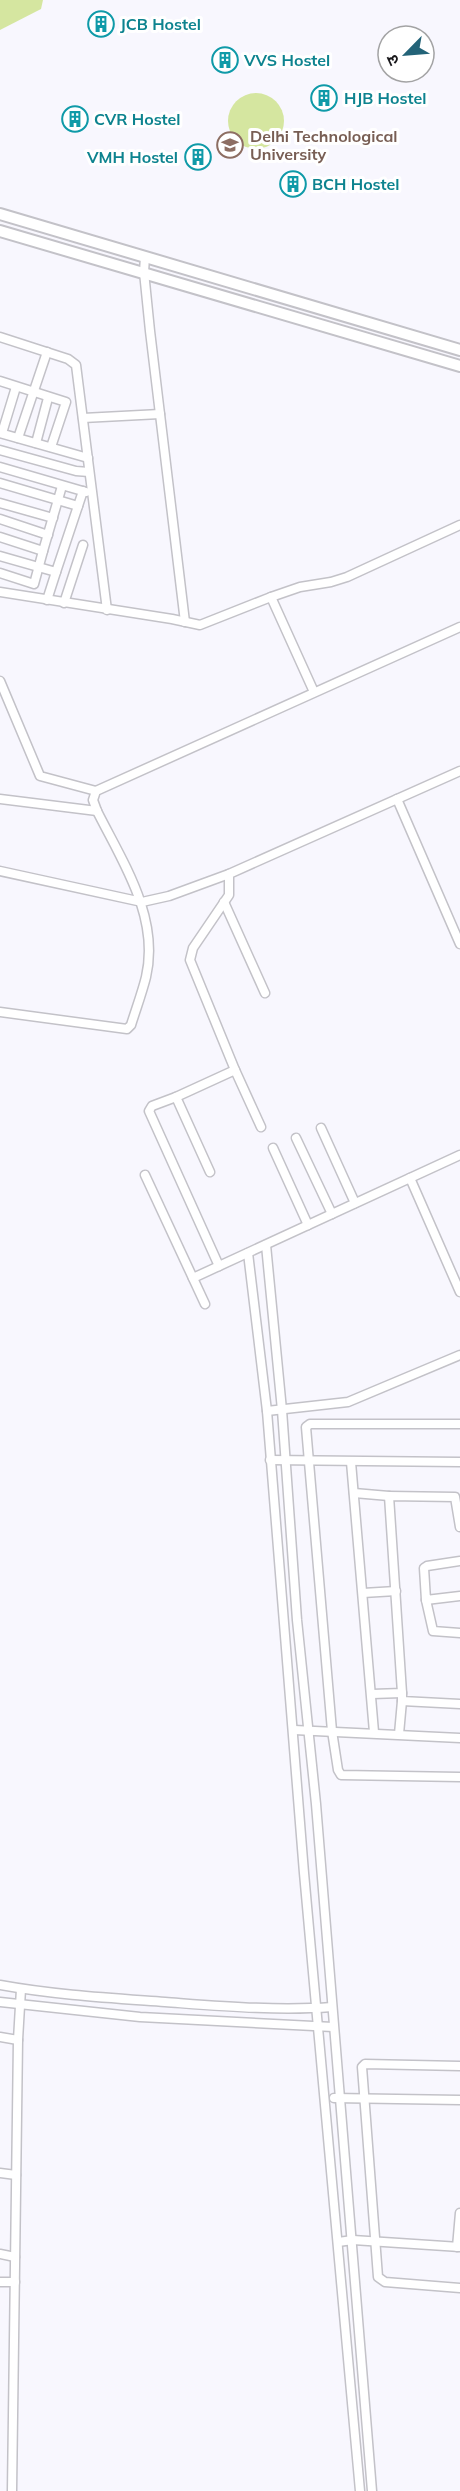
<svg xmlns="http://www.w3.org/2000/svg" width="460" height="2491" viewBox="0 0 460 2491" font-family="Mulish,'Noto Sans Devanagari',sans-serif">
  <rect width="100%" height="100%" fill="#f8f7fe"/>
  <g fill="#d5e6a0">
    <polygon points="0,0 43,0 41,9 0,30"/>
    <circle cx="256" cy="121" r="28"/>
  </g>
  <g fill="none" stroke-linecap="round" stroke-linejoin="round">
    <g stroke="#c3c2c8" stroke-width="11">
      <g id="minor">
        <polyline points="145,257 144,272 150,331 185,622"/>
        <polyline points="0,337 68,359 76,365 107,610"/>
        <polyline points="0,381 66,402 51,447"/>
        <polyline points="83,418 160,414"/>
        <polyline points="0,433 88,458"/>
        <polyline points="2,433 16,387"/>
        <polyline points="18,438 47,352"/>
        <polyline points="36,443 48,398"/>
        <polyline points="0,450 76,471 89,472"/>
        <polyline points="0,467 86,492"/>
        <polyline points="0,483 78,506"/>
        <polyline points="0,503 53,518"/>
        <polyline points="0,519 48,535"/>
        <polyline points="0,537 43,551 62,486"/>
        <polyline points="0,556 56,572 83,491"/>
        <polyline points="0,573 34,584 43,551"/>
        <polyline points="0,592 172,619 200,625 271,597 314,692"/>
        <polyline points="271,597 300,587 331,582 347,577 460,525"/>
        <polyline points="47,600 56,572"/>
        <polyline points="64,603 83,545"/>
        <polyline points="0,681 40,776 96,791"/>
        <polyline points="0,799 97,811"/>
        <polyline points="397,799 460,944"/>
        <polyline points="0,871 142,902 169,896 229,874"/>
        <polyline points="224,902 265,993"/>
        <path d="M0,1012L127,1029L131,1025C136,1009 142,993 146,977C160,917 122,861 97,811L93,800L96,791L460,627"/>
        <polyline points="235,1070 261,1127"/>
        <polyline points="176,1097 152,1106 149,1111 219,1266"/>
        <polyline points="321,1128 355,1203"/>
        <polyline points="296,1138 332,1214"/>
        <polyline points="273,1148 308,1225"/>
        <polyline points="210,1172 176,1097 235,1070 190,960 193,948 229,895 229,874 460,771"/>
        <polyline points="145,1175 205,1304"/>
        <polyline points="410,1178 460,1292"/>
        <polyline points="266,1245 282,1410 297,1620 316,1804 372,2491"/>
        <polyline points="248,1253 267,1411 304,1873 360,2491"/>
        <polyline points="193,1278 460,1155"/>
        <polyline points="267,1411 348,1402 460,1355"/>
        <polyline points="460,1424 310,1424 306,1427 332,1731 338,1770 341,1775 460,1777"/>
        <polyline points="270,1460 460,1462"/>
        <polyline points="351,1462 374,1732"/>
        <polyline points="354,1493 389,1496"/>
        <polyline points="460,1561 427,1566 424,1568 426,1600 460,1596"/>
        <polyline points="363,1593 396,1591"/>
        <polyline points="426,1600 433,1631 460,1633"/>
        <polyline points="402,1693 402,1701 460,1704"/>
        <polyline points="372,1694 402,1693 389,1496 455,1497 460,1527"/>
        <polyline points="294,1730 460,1738"/>
        <polyline points="399,1734 402,1701"/>
        <path d="M0,1985C55,1995 110,1998 165,2002C220,2006 276,2011 332,2007"/>
        <polyline points="0,2002 140,2017 333,2027"/>
        <polyline points="0,2037 18,2040"/>
        <polyline points="460,2066 365,2064 362,2067 378,2277 385,2282 460,2288"/>
        <polyline points="334,2098 460,2100"/>
        <polyline points="0,2173 16,2175"/>
        <polyline points="338,2242 353,2240 460,2247"/>
        <polyline points="457,2247 460,2213"/>
        <polyline points="0,2254 15,2257"/>
        <polyline points="0,2282 15,2282"/>
        <polyline points="12,2491 18,2040 21,1989"/>
      </g>
    </g>
    <g stroke="#c3c2c8" stroke-width="14">
      <g id="tertiary">
        <polyline points="0,214 460,350"/>
        <polyline points="0,231 460,366"/>
      </g>
    </g>
    <use href="#minor" stroke="#fff" stroke-width="8"/>
    <use href="#tertiary" stroke="#fff" stroke-width="10"/>
  </g>
  <defs>
    <g id="building-ring" transform="scale(1.35)"><circle r="9.5" fill="#fff" stroke="#0f9aa8" stroke-width="1.5"/><path d="M-4-6H4V6H1V3H-1V6H-4ZM-2.5-4.3h1.7v1.8h-1.7ZM.8-4.3h1.7v1.8H.8ZM-2.5-1h1.7V.8h-1.7ZM.8-1h1.7V.8H.8Z" fill="#0f9aa8"/></g>
    <g id="university-ring" transform="scale(1.35)"><circle r="9.5" fill="#fff" stroke="#8d6e63" stroke-width="1.5"/><path d="M0-5L7-2L0 1L-7-2ZM-4 1L0 2.5L4 1V4Q0 6-4 4Z" fill="#8d6e63"/></g>
  </defs>
  <g fill-rule="evenodd">
    <use href="#building-ring" x="101" y="24"/>
    <use href="#building-ring" x="225" y="60"/>
    <use href="#building-ring" x="324" y="98"/>
    <use href="#building-ring" x="75" y="119"/>
    <use href="#university-ring" x="230" y="145"/>
    <use href="#building-ring" x="198" y="157"/>
    <use href="#building-ring" x="293" y="184"/>
  </g>
  <g text-anchor="middle" dominant-baseline="central" stroke-width="6" stroke-linejoin="round" paint-order="stroke">
    <g font-size="16" font-weight="bold" fill="#0d838f" stroke="#fff" text-anchor="start">
      <text x="120" y="24">JCB Hostel</text>
      <text x="244" y="60">VVS Hostel</text>
      <text x="344" y="98">HJB Hostel</text>
      <text x="94" y="119">CVR Hostel</text>
      <text x="178" y="157" text-anchor="end">VMH Hostel</text>
      <text x="312" y="184">BCH Hostel</text>
    </g>
    <g font-size="16" font-weight="bold" fill="#785e54" stroke="#fff" text-anchor="start">
      <text x="250" y="136">Delhi Technological<tspan x="250" dy="18">University</tspan></text>
    </g>
  </g>
  <g transform="translate(406 54) rotate(245)"><circle r="28" fill="#ffffff" stroke="#a3a3a4" stroke-width="1.5"/>
  <path d="M0-4.5L10 22L0 15L-10 22Z" fill="#236378"/>
  <text y="-9" font-size="16" font-weight="bold" text-anchor="middle" fill="#19181b">उ</text>
  </g>
</svg>
